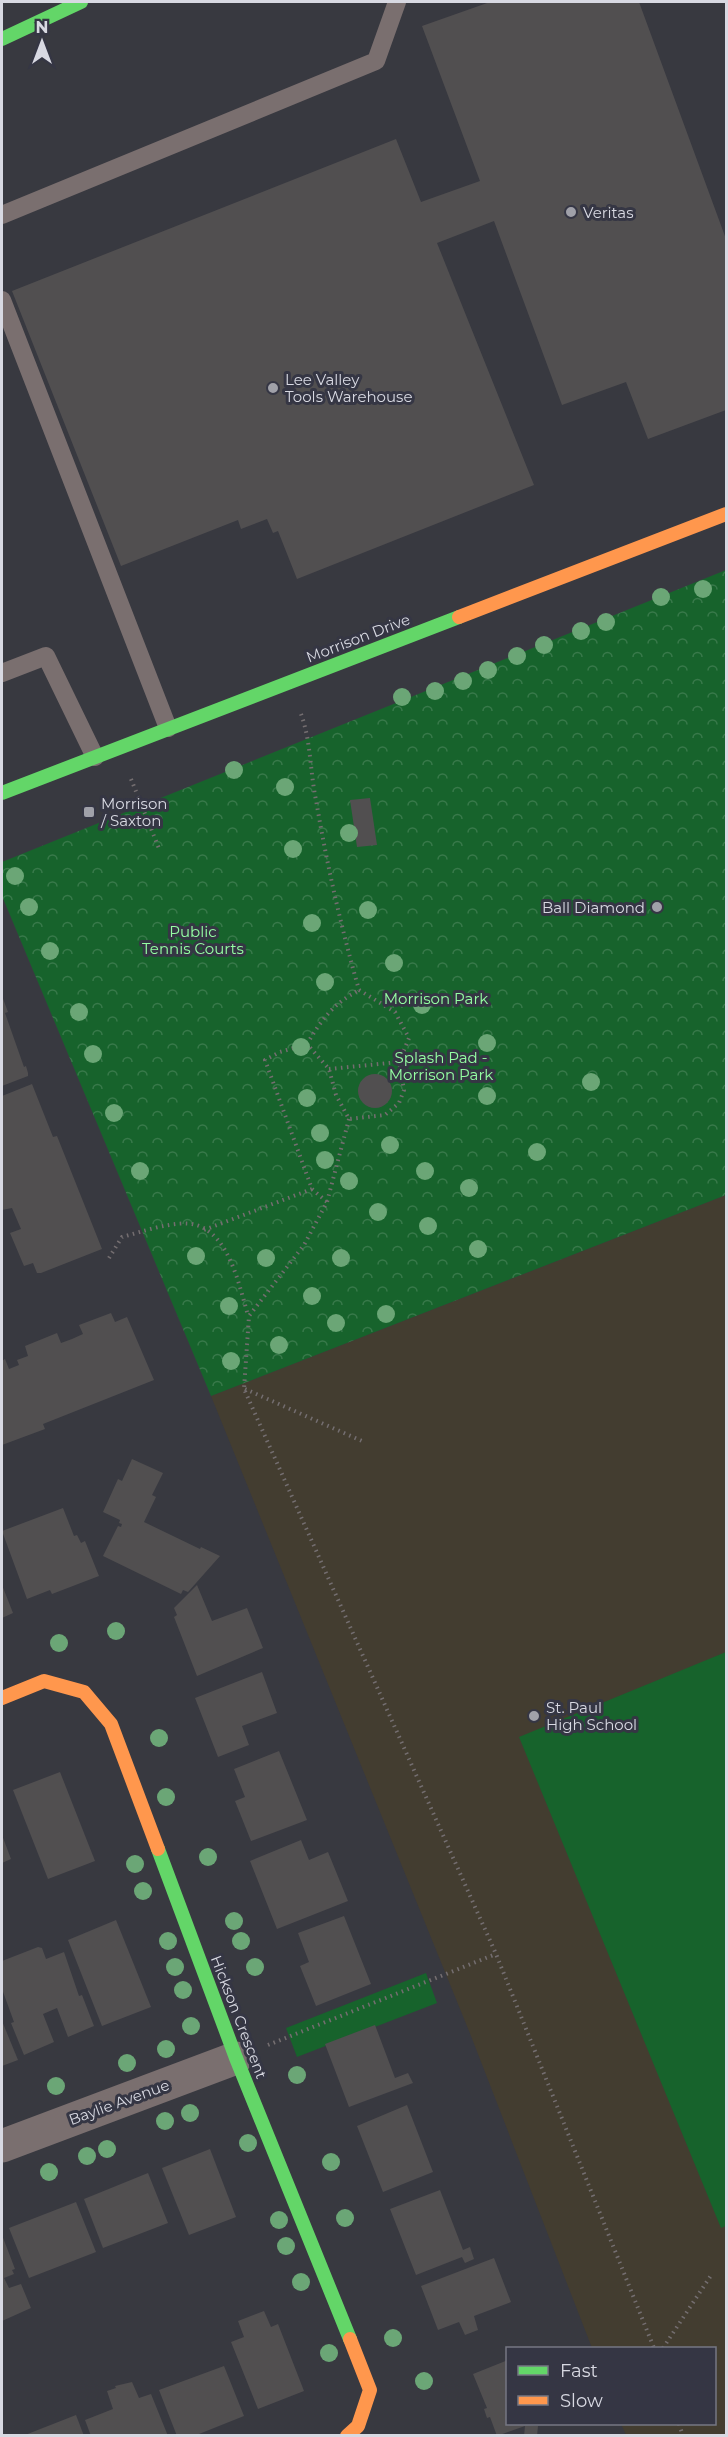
<svg xmlns="http://www.w3.org/2000/svg" width="728" height="2437" viewBox="0 0 728 2437" font-family="Montserrat,sans-serif">
  <defs>
    <pattern id="park-crowns" width="20" height="18" patternUnits="userSpaceOnUse" patternTransform="scale(1.5)"><rect width="20" height="18" fill="#17632c"/><path d="M2 6a3 3 0 1 1 6 0M12 15a3 3 0 1 1 6 0" fill="none" stroke="#38794a"/></pattern>
  </defs>
  <rect width="100%" height="100%" fill="#383940"/>
  <polygon fill="#433d30" points="726,1195 726,2435 626,2435 621,2424 714,2424 714,2348 592,2348 471,2036 211,1396"/>
  <g fill="#17632c">
    <polygon points="726,1652 726,2226 721,2228 519,1737"/>
    <polygon points="426,1973 437,2003 297,2057 286,2028"/>
  </g>
  <polygon fill="url(#park-crowns)" points="726,570 726,1195 211,1396 2,896 2,862"/>
  <g fill="#514f50">
    <polygon points="490,2 639,2 726,239 726,410 648,439 626,382 562,405 494,221 437,243 534,485 297,579 278,531 273,533 267,519 241,529 238,520 121,566 12,291 396,139 421,202 480,181 422,26"/>
    <polygon points="370,798 377,845 357,847 350,800"/>
    <polygon points="2,996 8,1012 5,1013 24,1067 26,1066 28,1073 28,1076 2,1086"/>
    <circle cx="375" cy="1091" r="17"/>
    <polygon points="32,1084 53,1137 57,1136 102,1249 41,1273 37,1273 33,1263 24,1266 10,1233 21,1229 12,1208 2,1210 2,1096"/>
    <polygon points="111,1313 115,1322 127,1317 154,1380 43,1424 45,1429 2,1445 2,1361 5,1359 9,1369 19,1365 17,1360 28,1356 25,1346 57,1333 61,1343 72,1339 83,1334 79,1325"/>
    <polygon points="132,1459 163,1473 152,1495 156,1497 144,1522 200,1549 201,1547 220,1556 188,1592 183,1590 181,1594 103,1556 118,1526 121,1527 122,1524 119,1523 120,1520 103,1512 118,1479 122,1481"/>
    <polygon points="63,1508 74,1536 77,1535 81,1543 85,1541 99,1576 52,1594 50,1590 27,1599 2,1531"/>
    <polygon points="2,1585 13,1613 2,1618"/>
    <polygon points="197,1585 212,1621 247,1608 263,1648 197,1676 174,1617 177,1615 174,1608"/>
    <polygon points="262,1672 277,1713 242,1726 249,1745 218,1757 195,1698"/>
    <polygon points="279,1751 307,1820 251,1841 235,1801 245,1797 234,1769"/>
    <polygon points="60,1772 95,1861 48,1879 13,1790"/>
    <polygon points="2,1835 11,1859 2,1863"/>
    <polygon points="301,1840 309,1860 328,1852 348,1901 277,1929 250,1861"/>
    <polygon points="344,1916 371,1984 316,2006 300,1966 309,1962 298,1933"/>
    <polygon points="116,1920 151,2007 102,2026 68,1940"/>
    <polygon points="38,1947 42,1948 46,1959 64,1952 79,1996 82,1995 94,2026 68,2037 57,2008 43,2014 54,2042 24,2055 11,2023 14,2022 2,1989 2,1961"/>
    <polygon points="2,2021 18,2060 2,2066"/>
    <polygon points="375,2025 395,2078 408,2073 413,2083 349,2107 325,2044"/>
    <polygon points="407,2105 433,2172 383,2192 357,2126"/>
    <polygon points="210,2149 236,2217 189,2235 162,2168"/>
    <polygon points="148,2173 168,2223 103,2248 84,2199"/>
    <polygon points="440,2190 463,2250 470,2247 474,2259 465,2263 462,2257 416,2275 390,2209"/>
    <polygon points="76,2202 96,2252 29,2278 9,2228"/>
    <polygon points="2,2235 15,2269 12,2270 14,2274 4,2278 9,2288 21,2284 31,2308 2,2321"/>
    <polygon points="494,2258 511,2302 474,2316 478,2330 465,2335 459,2322 438,2330 421,2286"/>
    <polygon points="264,2311 271,2327 278,2324 304,2391 258,2409 231,2342 244,2337 238,2321"/>
    <polygon points="508,2360 508,2424 538,2426 537,2436 524,2436 525,2426 497,2436 490,2417 487,2418 484,2409 487,2408 473,2374"/>
    <polygon points="224,2366 244,2416 194,2436 177,2436 159,2390"/>
    <polygon points="132,2382 139,2398 151,2394 168,2436 91,2436 85,2420 113,2409 107,2391 116,2388 115,2386"/>
    <polygon points="76,2415 84,2436 25,2436 25,2435"/>
  </g>
  <g fill="none" stroke-linecap="round" stroke-linejoin="round">
    <g stroke="#746e70" stroke-width="4" stroke-dasharray="1.5 4.5" stroke-linecap="butt">
      <path d="M301,714C311,741 310,772 316,800C327,865 341,927 359,990"/>
      <polyline points="131,779 160,851"/>
      <path d="M359,990L395,1012L409,1038L399,1062L404,1090L399,1103L385,1115L349,1119L336,1095L329,1069L307,1044C322,1019 333,1004 359,990Z"/>
      <polyline points="329,1069 399,1062"/>
      <polyline points="349,1119 327,1202 304,1245 249,1316 244,1389 496,1954 654,2348"/>
      <polyline points="312,1189 327,1202"/>
      <polyline points="204,1230 312,1189 265,1060 280,1052 307,1044"/>
      <path d="M109,1258L122,1237C141,1232 178,1219 196,1225C230,1235 239,1286 248,1315"/>
      <polyline points="245,1389 362,1441"/>
      <polyline points="268,2045 496,1954"/>
      <polyline points="663,2348 712,2274"/>
      <polyline points="679,2424 683,2436"/>
    </g>
    <g stroke="#7a6f6f" stroke-width="18">
      <polyline points="2,215 376,61 397,2"/>
      <polyline points="2,300 168,728"/>
      <polyline points="2,673 46,656 95,757"/>
    </g>
    <polyline stroke="#7a6f6f" stroke-width="33" points="2,2146 236,2058"/>
    <g stroke="#63d668" stroke-width="14">
      <polyline points="2,39 81,2"/>
      <polyline points="2,793 459,617"/>
      <polyline points="158,1849 236,2058 350,2339"/>
    </g>
    <g stroke="#ff974d" stroke-width="14">
      <polyline points="459,617 726,514"/>
      <polyline points="2,1698 44,1681 84,1692 111,1724 158,1849"/>
      <polyline points="347,2436 358,2426 370,2390 350,2339"/>
    </g>
  </g>
  <g fill="#6ba676">
    <circle cx="703" cy="589" r="9"/>
    <circle cx="661" cy="597" r="9"/>
    <circle cx="606" cy="622" r="9"/>
    <circle cx="581" cy="631" r="9"/>
    <circle cx="544" cy="645" r="9"/>
    <circle cx="517" cy="656" r="9"/>
    <circle cx="488" cy="670" r="9"/>
    <circle cx="463" cy="681" r="9"/>
    <circle cx="435" cy="691" r="9"/>
    <circle cx="402" cy="697" r="9"/>
    <circle cx="234" cy="770" r="9"/>
    <circle cx="285" cy="787" r="9"/>
    <circle cx="349" cy="833" r="9"/>
    <circle cx="293" cy="849" r="9"/>
    <circle cx="15" cy="876" r="9"/>
    <circle cx="29" cy="907" r="9"/>
    <circle cx="368" cy="910" r="9"/>
    <circle cx="312" cy="923" r="9"/>
    <circle cx="50" cy="951" r="9"/>
    <circle cx="394" cy="963" r="9"/>
    <circle cx="325" cy="982" r="9"/>
    <circle cx="422" cy="1005" r="9"/>
    <circle cx="79" cy="1012" r="9"/>
    <circle cx="487" cy="1043" r="9"/>
    <circle cx="301" cy="1047" r="9"/>
    <circle cx="93" cy="1054" r="9"/>
    <circle cx="591" cy="1082" r="9"/>
    <circle cx="487" cy="1096" r="9"/>
    <circle cx="307" cy="1098" r="9"/>
    <circle cx="114" cy="1113" r="9"/>
    <circle cx="320" cy="1133" r="9"/>
    <circle cx="390" cy="1145" r="9"/>
    <circle cx="537" cy="1152" r="9"/>
    <circle cx="325" cy="1160" r="9"/>
    <circle cx="140" cy="1171" r="9"/>
    <circle cx="425" cy="1171" r="9"/>
    <circle cx="349" cy="1181" r="9"/>
    <circle cx="469" cy="1188" r="9"/>
    <circle cx="378" cy="1212" r="9"/>
    <circle cx="428" cy="1226" r="9"/>
    <circle cx="478" cy="1249" r="9"/>
    <circle cx="196" cy="1256" r="9"/>
    <circle cx="266" cy="1258" r="9"/>
    <circle cx="341" cy="1258" r="9"/>
    <circle cx="312" cy="1296" r="9"/>
    <circle cx="229" cy="1306" r="9"/>
    <circle cx="386" cy="1314" r="9"/>
    <circle cx="336" cy="1323" r="9"/>
    <circle cx="279" cy="1345" r="9"/>
    <circle cx="231" cy="1361" r="9"/>
    <circle cx="116" cy="1631" r="9"/>
    <circle cx="59" cy="1643" r="9"/>
    <circle cx="159" cy="1738" r="9"/>
    <circle cx="166" cy="1797" r="9"/>
    <circle cx="208" cy="1857" r="9"/>
    <circle cx="135" cy="1864" r="9"/>
    <circle cx="143" cy="1891" r="9"/>
    <circle cx="234" cy="1921" r="9"/>
    <circle cx="168" cy="1941" r="9"/>
    <circle cx="241" cy="1941" r="9"/>
    <circle cx="175" cy="1967" r="9"/>
    <circle cx="255" cy="1967" r="9"/>
    <circle cx="183" cy="1990" r="9"/>
    <circle cx="191" cy="2026" r="9"/>
    <circle cx="166" cy="2049" r="9"/>
    <circle cx="127" cy="2063" r="9"/>
    <circle cx="297" cy="2075" r="9"/>
    <circle cx="56" cy="2086" r="9"/>
    <circle cx="190" cy="2113" r="9"/>
    <circle cx="165" cy="2121" r="9"/>
    <circle cx="248" cy="2143" r="9"/>
    <circle cx="107" cy="2149" r="9"/>
    <circle cx="87" cy="2156" r="9"/>
    <circle cx="331" cy="2162" r="9"/>
    <circle cx="49" cy="2172" r="9"/>
    <circle cx="345" cy="2218" r="9"/>
    <circle cx="279" cy="2220" r="9"/>
    <circle cx="286" cy="2246" r="9"/>
    <circle cx="301" cy="2282" r="9"/>
    <circle cx="393" cy="2338" r="9"/>
    <circle cx="329" cy="2353" r="9"/>
    <circle cx="424" cy="2381" r="9"/>
  </g>
  <g fill="#a0a1a9" stroke="#353644" stroke-width="2">
    <circle cx="571" cy="212" r="6"/>
    <circle cx="273" cy="388" r="6"/>
    <rect x="83" y="806" width="12" height="12" rx="3"/>
    <circle cx="657" cy="907" r="6"/>
    <circle cx="534" cy="1716" r="6"/>
  </g>
  <g text-anchor="middle" dominant-baseline="central" stroke-width="6" stroke-linejoin="round" paint-order="stroke">
    <g font-size="15" fill="#d8d9e2" stroke="#353644" text-anchor="start">
      <text x="583" y="212">Veritas</text>
      <text x="285" y="379">Lee Valley<tspan x="285" dy="17">Tools Warehouse</tspan></text>
      <text x="101" y="803">Morrison<tspan x="101" dy="17">/ Saxton</tspan></text>
      <text x="645" y="907" text-anchor="end">Ball Diamond</text>
      <text x="546" y="1707">St. Paul<tspan x="546" dy="17">High School</tspan></text>
    </g>
    <g font-size="15" fill="#d8d9e2" stroke="#353644">
      <text transform="translate(358 638) rotate(-21)">Morrison Drive</text>
      <text transform="translate(239 2017) rotate(69)">Hickson Crescent</text>
      <text transform="translate(119 2102) rotate(-20)">Baylie Avenue</text>
    </g>
    <g font-size="15" fill="#95ffa3" stroke="#353644">
      <text x="193" y="931">Public<tspan x="193" dy="17">Tennis Courts</tspan></text>
      <text x="436" y="998">Morrison Park</text>
      <text x="441" y="1057">Splash Pad -<tspan x="441" dy="17">Morrison Park</tspan></text>
    </g>
  </g>
  <rect width="728" height="2437" fill="none" stroke="#d8d9e2" stroke-width="6"/>
  <rect x="506" y="2347" width="210" height="78" fill="#353644" stroke="#767783" stroke-width="1.5"/>
  <rect x="518" y="2366" width="30" height="9" fill="#63d668" stroke="#767783" stroke-width="1.5"/>
  <text x="560" y="2377" font-size="18" fill="#d8d9e2">Fast</text>
  <rect x="518" y="2396" width="30" height="9" fill="#ff974d" stroke="#767783" stroke-width="1.5"/>
  <text x="560" y="2407" font-size="18" fill="#d8d9e2">Slow</text>
  <g transform="translate(42 42)" stroke="#353644" stroke-width="4.5" paint-order="stroke">
  <path d="M0-4.5L10 22L0 15L-10 22Z" fill="#d8d9e2"/>
  <text y="-9" font-size="16" font-weight="bold" text-anchor="middle" fill="#d8d9e2">N</text>
  </g>
</svg>
